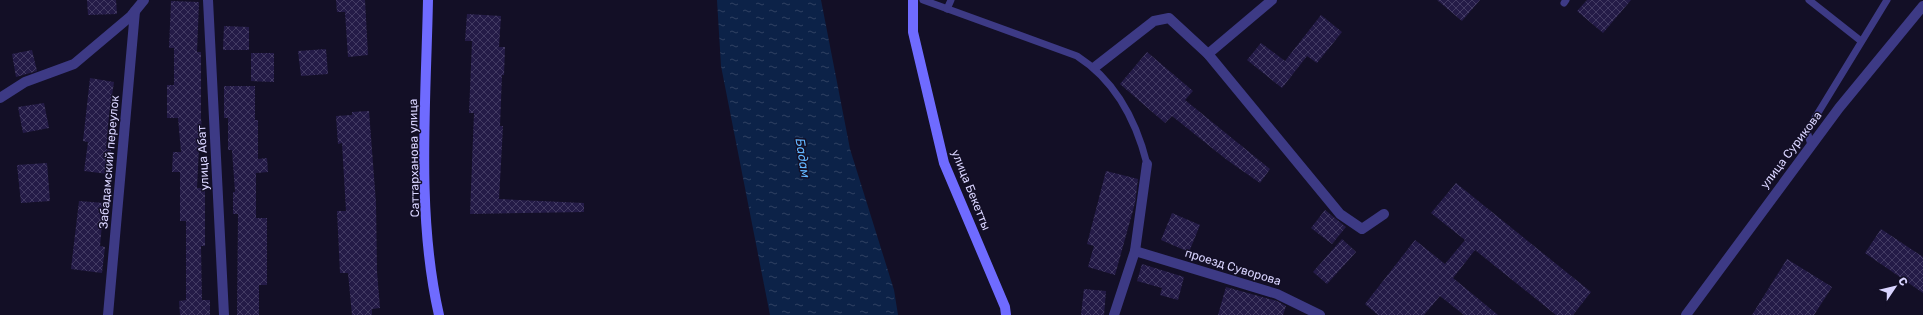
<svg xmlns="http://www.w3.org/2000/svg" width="1923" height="315" viewBox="0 0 1923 315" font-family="Rubik,sans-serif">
  <defs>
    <pattern id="water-ripples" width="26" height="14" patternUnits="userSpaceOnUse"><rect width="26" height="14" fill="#0c2248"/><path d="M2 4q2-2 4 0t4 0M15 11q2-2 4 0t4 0" fill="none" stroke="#2f4163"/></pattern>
    <pattern id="building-cross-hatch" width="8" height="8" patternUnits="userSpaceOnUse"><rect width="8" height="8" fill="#241b47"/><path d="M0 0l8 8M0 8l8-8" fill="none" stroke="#433b63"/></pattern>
  </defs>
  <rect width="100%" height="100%" fill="#130f26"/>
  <polygon fill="url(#water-ripples)" points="717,0 821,0 850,149 894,290 898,315 770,315 721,66"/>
  <g fill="url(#building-cross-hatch)">
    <polygon points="87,0 116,0 117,14 88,15"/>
    <polygon points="336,0 365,0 368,55 348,57 345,12 337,12"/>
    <polygon points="1437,0 1480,0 1462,21"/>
    <polygon points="1587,0 1631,0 1603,33 1577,11"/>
    <polygon points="171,1 199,2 197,52 201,52 201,118 203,147 199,147 197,188 205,188 205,246 201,246 202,300 210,300 210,315 180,315 179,301 186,300 186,221 180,221 180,172 172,172 173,152 181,152 178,118 167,118 167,85 174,85 174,48 169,48"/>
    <polygon points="467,14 501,16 499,47 505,47 504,75 502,75 500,126 503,126 499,199 584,203 584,212 470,214 474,113 469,113 472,41 465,41"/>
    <polygon points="1321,15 1342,32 1317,63 1307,56 1282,88 1247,60 1261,43 1285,61"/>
    <polygon points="224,26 249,27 249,50 223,50"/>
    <polygon points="326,49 328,74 301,76 298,51"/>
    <polygon points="32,50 37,71 16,77 12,54"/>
    <polygon points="1147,52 1193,91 1185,100 1270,169 1260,183 1227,160 1172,116 1165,123 1120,84"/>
    <polygon points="251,53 274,53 274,82 251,81"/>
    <polygon points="90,78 114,82 109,116 106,149 111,150 108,174 84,171 88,142 83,141"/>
    <polygon points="224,86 255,86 255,120 258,120 258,159 267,158 268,172 256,173 256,218 267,218 267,285 259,285 259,315 237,315 238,214 233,214 233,192 235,192 232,150 228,150 228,118 224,118"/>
    <polygon points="44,103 49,128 23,133 18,107"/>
    <polygon points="369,111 376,203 377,272 380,308 372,309 372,315 352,315 348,273 340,273 337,211 346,211 342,143 338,144 336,116 352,115 352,112"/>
    <polygon points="47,163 50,201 21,203 17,165"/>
    <polygon points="1106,171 1138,179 1135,203 1115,275 1088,267 1094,246 1087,244"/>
    <polygon points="1456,183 1591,292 1573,315 1556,315 1475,250 1453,278 1498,315 1464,315 1440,296 1424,315 1378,315 1365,304 1415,240 1445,264 1465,240 1431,213"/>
    <polygon points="79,201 104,203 100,246 105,247 102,273 71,269"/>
    <polygon points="1325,210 1346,227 1332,244 1311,228"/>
    <polygon points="1172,213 1200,225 1189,252 1161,240"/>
    <polygon points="1881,229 1923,257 1923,293 1865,253"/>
    <polygon points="1342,239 1356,252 1327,284 1313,272"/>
    <polygon points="1787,259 1832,287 1814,315 1752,315"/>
    <polygon points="1142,264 1184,277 1178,300 1160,295 1162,288 1137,281"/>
    <polygon points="1226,287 1277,301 1286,306 1283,315 1218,315"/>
    <polygon points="1084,289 1106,291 1104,315 1081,315"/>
  </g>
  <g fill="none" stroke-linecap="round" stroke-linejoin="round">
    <g stroke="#3d3a85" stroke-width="7">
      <path d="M923,0L1077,56C1116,81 1136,120 1147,164"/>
      <polyline points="1809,0 1861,41"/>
      <polyline points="1564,3 1566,0"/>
      <polyline points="947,9 951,0"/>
      <polyline points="1811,145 1807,131 1887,0"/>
    </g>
    <g stroke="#3d3a85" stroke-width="10">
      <polyline points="208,0 224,315"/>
      <polyline points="1208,54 1272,0"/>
      <polyline points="1095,67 1154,21 1169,18 1208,54 1340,214 1362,229 1384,214"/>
      <polyline points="0,98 25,82 74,64 131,16 144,0"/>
      <polyline points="1135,251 1277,294 1320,315"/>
      <polyline points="108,315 135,11"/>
      <polyline points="1114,315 1135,251 1147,164"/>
      <polyline points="1686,315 1839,108 1923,6"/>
    </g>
    <g stroke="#6f6bff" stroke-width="10">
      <path d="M428,0C426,102 416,215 439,315"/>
      <polyline points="913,0 913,32 944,163 1005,307 1006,315"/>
    </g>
  </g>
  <g text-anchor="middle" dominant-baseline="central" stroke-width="3" stroke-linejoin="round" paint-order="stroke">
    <g font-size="12" fill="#d9d4ff" stroke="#130f26">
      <text transform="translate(1791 150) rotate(-53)">улица Сурикова</text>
      <text transform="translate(203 158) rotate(-93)">улица Абат</text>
      <text transform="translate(414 158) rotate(-91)">Саттарханова улица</text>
      <text transform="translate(109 162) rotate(-85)">Забадамский переулок</text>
      <text transform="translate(971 190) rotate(68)">улица Бекетты</text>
      <text transform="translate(1233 267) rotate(17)">проезд Суворова</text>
    </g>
    <g font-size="13" font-style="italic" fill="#62b6ff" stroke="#130f26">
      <text transform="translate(803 158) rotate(81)">Бадам</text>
    </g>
  </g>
  <g transform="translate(1895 287) rotate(55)" stroke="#130f26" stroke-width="3" paint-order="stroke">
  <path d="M0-3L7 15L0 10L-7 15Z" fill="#d9d4ff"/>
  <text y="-6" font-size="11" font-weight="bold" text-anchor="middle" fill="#d9d4ff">С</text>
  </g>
</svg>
